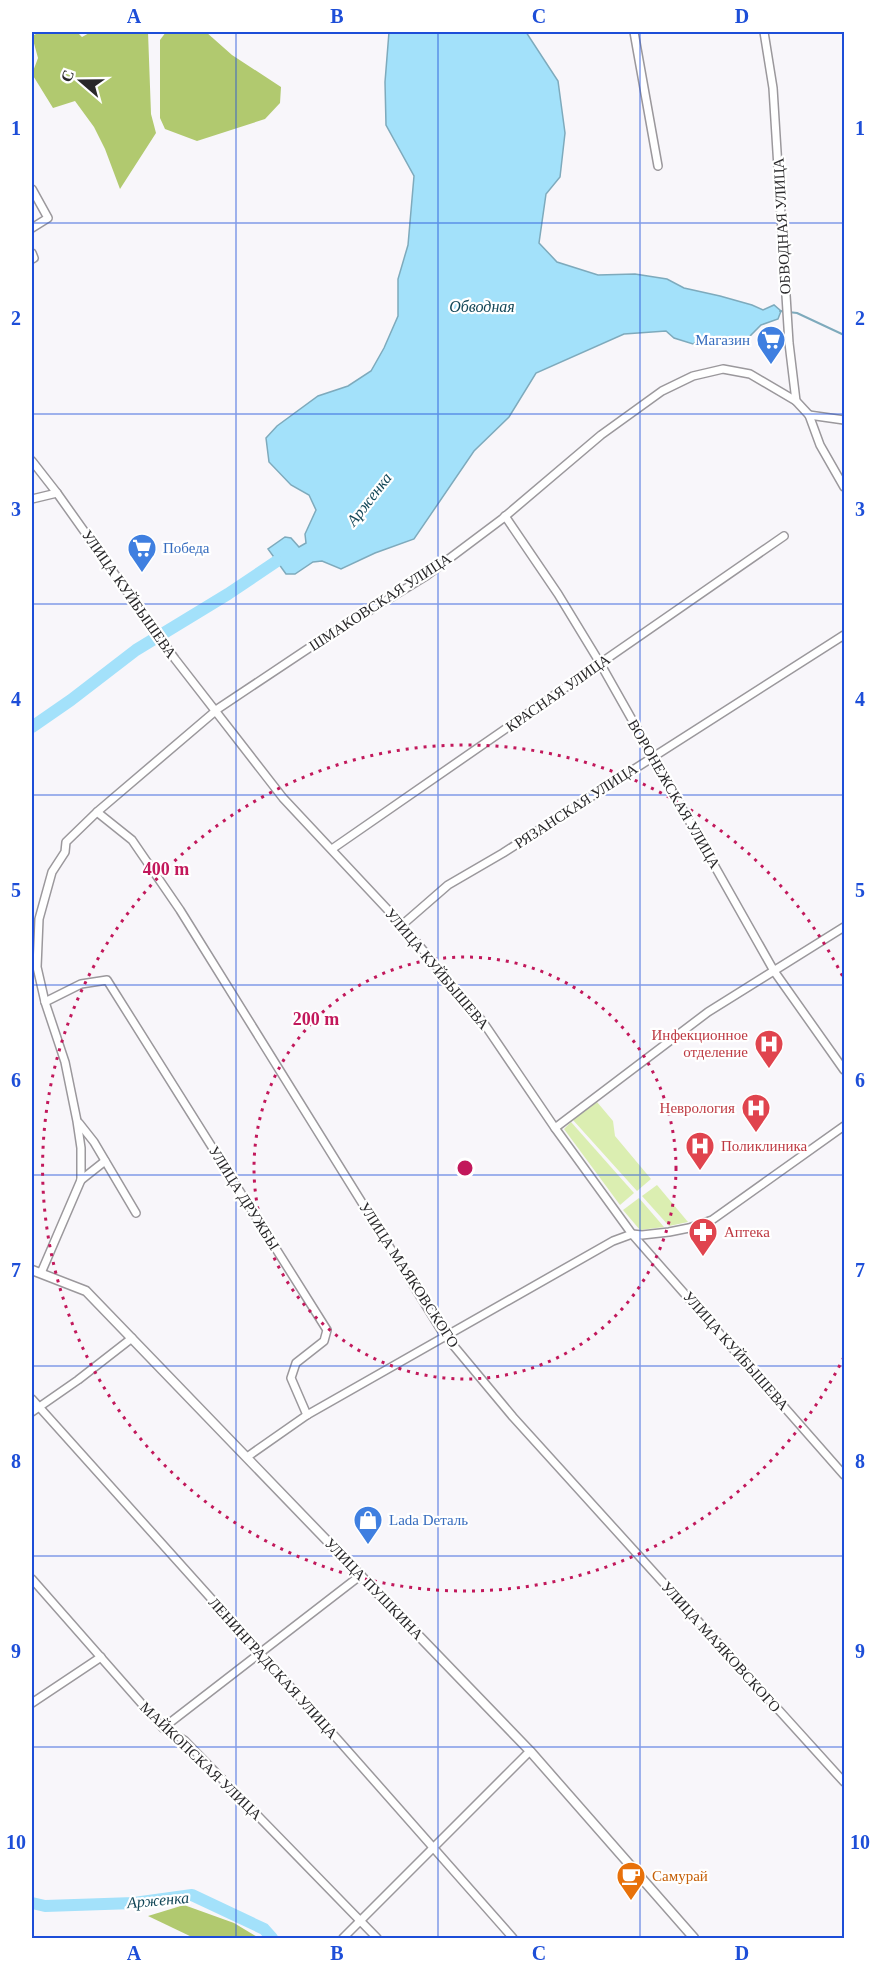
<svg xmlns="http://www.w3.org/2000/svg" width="876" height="1970" viewBox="0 0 876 1970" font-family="Georgia,serif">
  <rect width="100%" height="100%" fill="#f8f6fa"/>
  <g fill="#dbeeb1">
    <polygon points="597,1102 613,1121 615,1136 651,1179 637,1191 573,1120"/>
    <polygon points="571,1122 634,1193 620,1205 564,1129"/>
    <polygon points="657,1185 688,1222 669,1226 642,1196"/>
    <polygon points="639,1198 664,1227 640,1230 623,1210"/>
  </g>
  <g fill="#b1c96f">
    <polygon points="40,32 77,32 82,37 91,32 148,32 151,114 156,133 120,189 105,149 94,127 75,101 53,108 32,74 38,58 32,36"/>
    <polygon points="166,32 206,32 232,55 281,87 280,103 265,119 197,141 165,129 160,118 160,40"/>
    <polygon points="184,1905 234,1923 259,1938 194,1938 148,1916"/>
  </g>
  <polygon fill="#a3e1fa" stroke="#7eaabc" stroke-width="1.5" points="389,32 526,32 558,81 565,133 560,177 546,194 539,243 557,262 598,275 635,274 667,279 684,288 720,296 752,305 763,310 774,305 781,311 778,319 761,325 749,337 723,345 701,338 693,344 674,338 666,331 624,334 536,373 509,417 474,451 414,539 375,553 341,569 322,561 313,562 295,574 286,574 268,549 285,537 291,538 299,547 306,543 305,534 316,510 309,495 291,485 269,462 266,438 277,426 318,396 348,386 371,371 384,348 398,316 398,279 408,245 414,176 386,125 385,82"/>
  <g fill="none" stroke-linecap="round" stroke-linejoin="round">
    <polyline stroke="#7eaabc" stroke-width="2" points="780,311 797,313 844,335"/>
    <g stroke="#a3e1fa" stroke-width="12">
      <polyline points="32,727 71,700 136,650 228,594 277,561"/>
      <polyline points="32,1903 45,1906 134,1903 192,1895 264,1929 272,1938"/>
    </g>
    <g stroke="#9b989c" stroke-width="10">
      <g id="minor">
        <polyline points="634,32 658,166"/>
        <polyline points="764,32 773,88 789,343 796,401 809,415 820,445 844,487"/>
        <polyline points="32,189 48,218 32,228"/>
        <polyline points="32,253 34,258 32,259"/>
        <polyline points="809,415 844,420"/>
        <polyline points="32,461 57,493 175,659 283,798 402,925 483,1022 555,1128 632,1234 844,1475"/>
        <polyline points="32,499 57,493"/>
        <polyline points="505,516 558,594 600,663 774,971 844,1070"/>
        <polyline points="97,812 132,840 180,910 443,1333 513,1417 844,1782"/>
        <polyline points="332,849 784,536"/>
        <polyline points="402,925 448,885 503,853 844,635"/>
        <polyline points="45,1002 81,984 107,980 327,1330 324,1341 296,1363 291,1378 307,1415"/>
        <polyline points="79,1123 94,1142 136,1213"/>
        <polyline points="555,1128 708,1012 844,927"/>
        <polyline points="81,1180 105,1161"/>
        <polyline points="41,1273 81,1180 81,1148 77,1121 65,1062 45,1002 37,967 39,919 52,872 65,852 66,842 97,812 219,708 315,644 426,576 502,519 601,435 662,391 693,376 723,369 750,374 796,401"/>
        <polyline points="32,1399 340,1742 513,1938"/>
        <polyline points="32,1412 78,1380 132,1338"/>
        <polyline points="247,1457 307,1415 613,1241 632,1234 642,1235 669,1232 689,1228 712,1220 844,1126"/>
        <polyline points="32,1579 163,1728 184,1740 377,1938"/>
        <polyline points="32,1703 101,1657"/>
        <polyline points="163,1728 361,1575"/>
        <polyline points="343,1938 530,1751"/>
      </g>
    </g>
    <g stroke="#9b989c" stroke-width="11">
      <polyline id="major" points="32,1270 86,1291 530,1751 694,1938"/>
    </g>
    <use href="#minor" stroke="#fff" stroke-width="7"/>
    <use href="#major" stroke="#fff" stroke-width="8"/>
  </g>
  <path fill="none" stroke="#1d4ed8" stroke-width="1.5" stroke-opacity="0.55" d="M236,32V1938M438,32V1938M640,32V1938M32,223H844M32,414H844M32,604H844M32,795H844M32,985H844M32,1175H844M32,1366H844M32,1556H844M32,1747H844"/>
  <g fill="none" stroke="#c2185b" stroke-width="3" stroke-dasharray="3 6">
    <circle cx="465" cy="1168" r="211"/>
    <path d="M844 1357A423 423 0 1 1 844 979"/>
  </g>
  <defs>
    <g id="supermarket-pin" transform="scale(1.5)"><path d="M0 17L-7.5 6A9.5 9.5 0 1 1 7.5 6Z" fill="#3f7fe0" stroke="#fff"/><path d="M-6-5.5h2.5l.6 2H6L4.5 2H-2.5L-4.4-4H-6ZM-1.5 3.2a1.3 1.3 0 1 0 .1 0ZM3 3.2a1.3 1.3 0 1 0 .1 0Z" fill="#fff"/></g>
    <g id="hospital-pin" transform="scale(1.5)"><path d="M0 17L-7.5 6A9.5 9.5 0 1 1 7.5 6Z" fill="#e0444e" stroke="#fff"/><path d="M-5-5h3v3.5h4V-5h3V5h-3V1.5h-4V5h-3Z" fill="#fff"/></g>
    <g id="pharmacy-pin" transform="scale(1.5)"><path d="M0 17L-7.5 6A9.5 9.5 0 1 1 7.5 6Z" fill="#e0444e" stroke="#fff"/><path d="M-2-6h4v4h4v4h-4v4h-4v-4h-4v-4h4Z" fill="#fff"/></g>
    <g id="shop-pin" transform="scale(1.5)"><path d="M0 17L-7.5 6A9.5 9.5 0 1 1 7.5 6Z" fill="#3f7fe0" stroke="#fff"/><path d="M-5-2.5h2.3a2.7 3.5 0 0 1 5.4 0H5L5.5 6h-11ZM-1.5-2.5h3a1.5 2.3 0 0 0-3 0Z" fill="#fff"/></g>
    <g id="cafe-pin" transform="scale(1.5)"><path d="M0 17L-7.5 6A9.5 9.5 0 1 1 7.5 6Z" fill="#e8710a" stroke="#fff"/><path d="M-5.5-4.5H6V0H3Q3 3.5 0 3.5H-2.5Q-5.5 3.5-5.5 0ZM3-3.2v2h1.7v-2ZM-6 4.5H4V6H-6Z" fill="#fff"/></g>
  </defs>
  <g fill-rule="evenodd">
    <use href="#supermarket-pin" x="771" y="340"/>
    <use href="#supermarket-pin" x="142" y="548"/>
    <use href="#hospital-pin" x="769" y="1044"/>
    <use href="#hospital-pin" x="756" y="1108"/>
    <use href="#hospital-pin" x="700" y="1146"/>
    <use href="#pharmacy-pin" x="703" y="1232"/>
    <use href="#shop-pin" x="368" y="1520"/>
    <use href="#cafe-pin" x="631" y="1876"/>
  </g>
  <g text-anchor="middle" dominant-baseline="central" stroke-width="4.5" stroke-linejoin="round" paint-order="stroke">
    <g font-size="15" fill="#29282a" stroke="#fff">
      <text transform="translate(782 226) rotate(-93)">ОБВОДНАЯ УЛИЦА</text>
      <text transform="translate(129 594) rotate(55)">УЛИЦА КУЙБЫШЕВА</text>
      <text transform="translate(380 602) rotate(-33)">ШМАКОВСКАЯ УЛИЦА</text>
      <text transform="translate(558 693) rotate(-35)">КРАСНАЯ УЛИЦА</text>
      <text transform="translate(674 794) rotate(60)">ВОРОНЕЖСКАЯ УЛИЦА</text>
      <text transform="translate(576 806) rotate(-33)">РЯЗАНСКАЯ УЛИЦА</text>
      <text transform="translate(437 969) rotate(50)">УЛИЦА КУЙБЫШЕВА</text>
      <text transform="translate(244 1198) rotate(58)">УЛИЦА ДРУЖБЫ</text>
      <text transform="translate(409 1275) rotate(57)">УЛИЦА МАЯКОВСКОГО</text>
      <text transform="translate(736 1351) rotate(49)">УЛИЦА КУЙБЫШЕВА</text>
      <text transform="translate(374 1589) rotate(46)">УЛИЦА ПУШКИНА</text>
      <text transform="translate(721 1647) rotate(48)">УЛИЦА МАЯКОВСКОГО</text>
      <text transform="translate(273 1668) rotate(48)">ЛЕНИНГРАДСКАЯ УЛИЦА</text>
      <text transform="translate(201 1761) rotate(44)">МАЙКОПСКАЯ УЛИЦА</text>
    </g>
    <g font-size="15" fill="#366cbe" stroke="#fff" text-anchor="start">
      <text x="750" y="340" text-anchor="end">Магазин</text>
      <text x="163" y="548">Победа</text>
      <text x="389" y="1520">Lada Dеталь</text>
    </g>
    <g font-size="15" fill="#be3a42" stroke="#fff" text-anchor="end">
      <text x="748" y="1035">Инфекционное<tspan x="748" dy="17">отделение</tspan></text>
      <text x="735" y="1108">Неврология</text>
      <text x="721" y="1146" text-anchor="start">Поликлиника</text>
      <text x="724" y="1232" text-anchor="start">Аптека</text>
    </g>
    <g font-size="15" fill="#c56008" stroke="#fff" text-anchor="start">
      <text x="652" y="1876">Самурай</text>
    </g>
    <g font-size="16" font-style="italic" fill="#124657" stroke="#fff">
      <text x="482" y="306">Обводная</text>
      <text transform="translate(369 499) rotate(-52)">Арженка</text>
      <text transform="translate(158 1900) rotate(-5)">Арженка</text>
    </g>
  </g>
  <circle cx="465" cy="1168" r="9" fill="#c2185b" stroke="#fff" stroke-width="3"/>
  <g font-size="18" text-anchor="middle" font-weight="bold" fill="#c2185b" stroke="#fff" stroke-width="4.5" stroke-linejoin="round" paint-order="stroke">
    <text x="166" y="875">400 m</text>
    <text x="316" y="1025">200 m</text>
  </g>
  <rect width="876" height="1970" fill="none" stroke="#ffffff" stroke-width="66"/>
  <g transform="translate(81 81) rotate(290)" stroke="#ffffff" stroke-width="4.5" paint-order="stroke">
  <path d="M0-4.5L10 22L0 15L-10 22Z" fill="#29282a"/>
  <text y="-9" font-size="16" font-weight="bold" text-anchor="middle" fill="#29282a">С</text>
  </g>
  <rect x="33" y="33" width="810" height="1904" fill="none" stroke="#1d4ed8" stroke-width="2"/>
  <g font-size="20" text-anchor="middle" font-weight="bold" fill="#1d4ed8">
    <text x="134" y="23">A</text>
    <text x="337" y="23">B</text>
    <text x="539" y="23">C</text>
    <text x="742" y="23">D</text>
    <text x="16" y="135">1</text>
    <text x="860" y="135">1</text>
    <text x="16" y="325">2</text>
    <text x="860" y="325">2</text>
    <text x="16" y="516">3</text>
    <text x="860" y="516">3</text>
    <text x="16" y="706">4</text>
    <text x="860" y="706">4</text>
    <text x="16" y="897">5</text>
    <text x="860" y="897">5</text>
    <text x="16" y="1087">6</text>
    <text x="860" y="1087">6</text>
    <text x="16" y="1277">7</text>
    <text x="860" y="1277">7</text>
    <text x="16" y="1468">8</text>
    <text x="860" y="1468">8</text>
    <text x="16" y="1658">9</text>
    <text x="860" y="1658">9</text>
    <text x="16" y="1849">10</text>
    <text x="860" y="1849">10</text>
    <text x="134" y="1960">A</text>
    <text x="337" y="1960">B</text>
    <text x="539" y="1960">C</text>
    <text x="742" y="1960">D</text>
  </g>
</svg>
